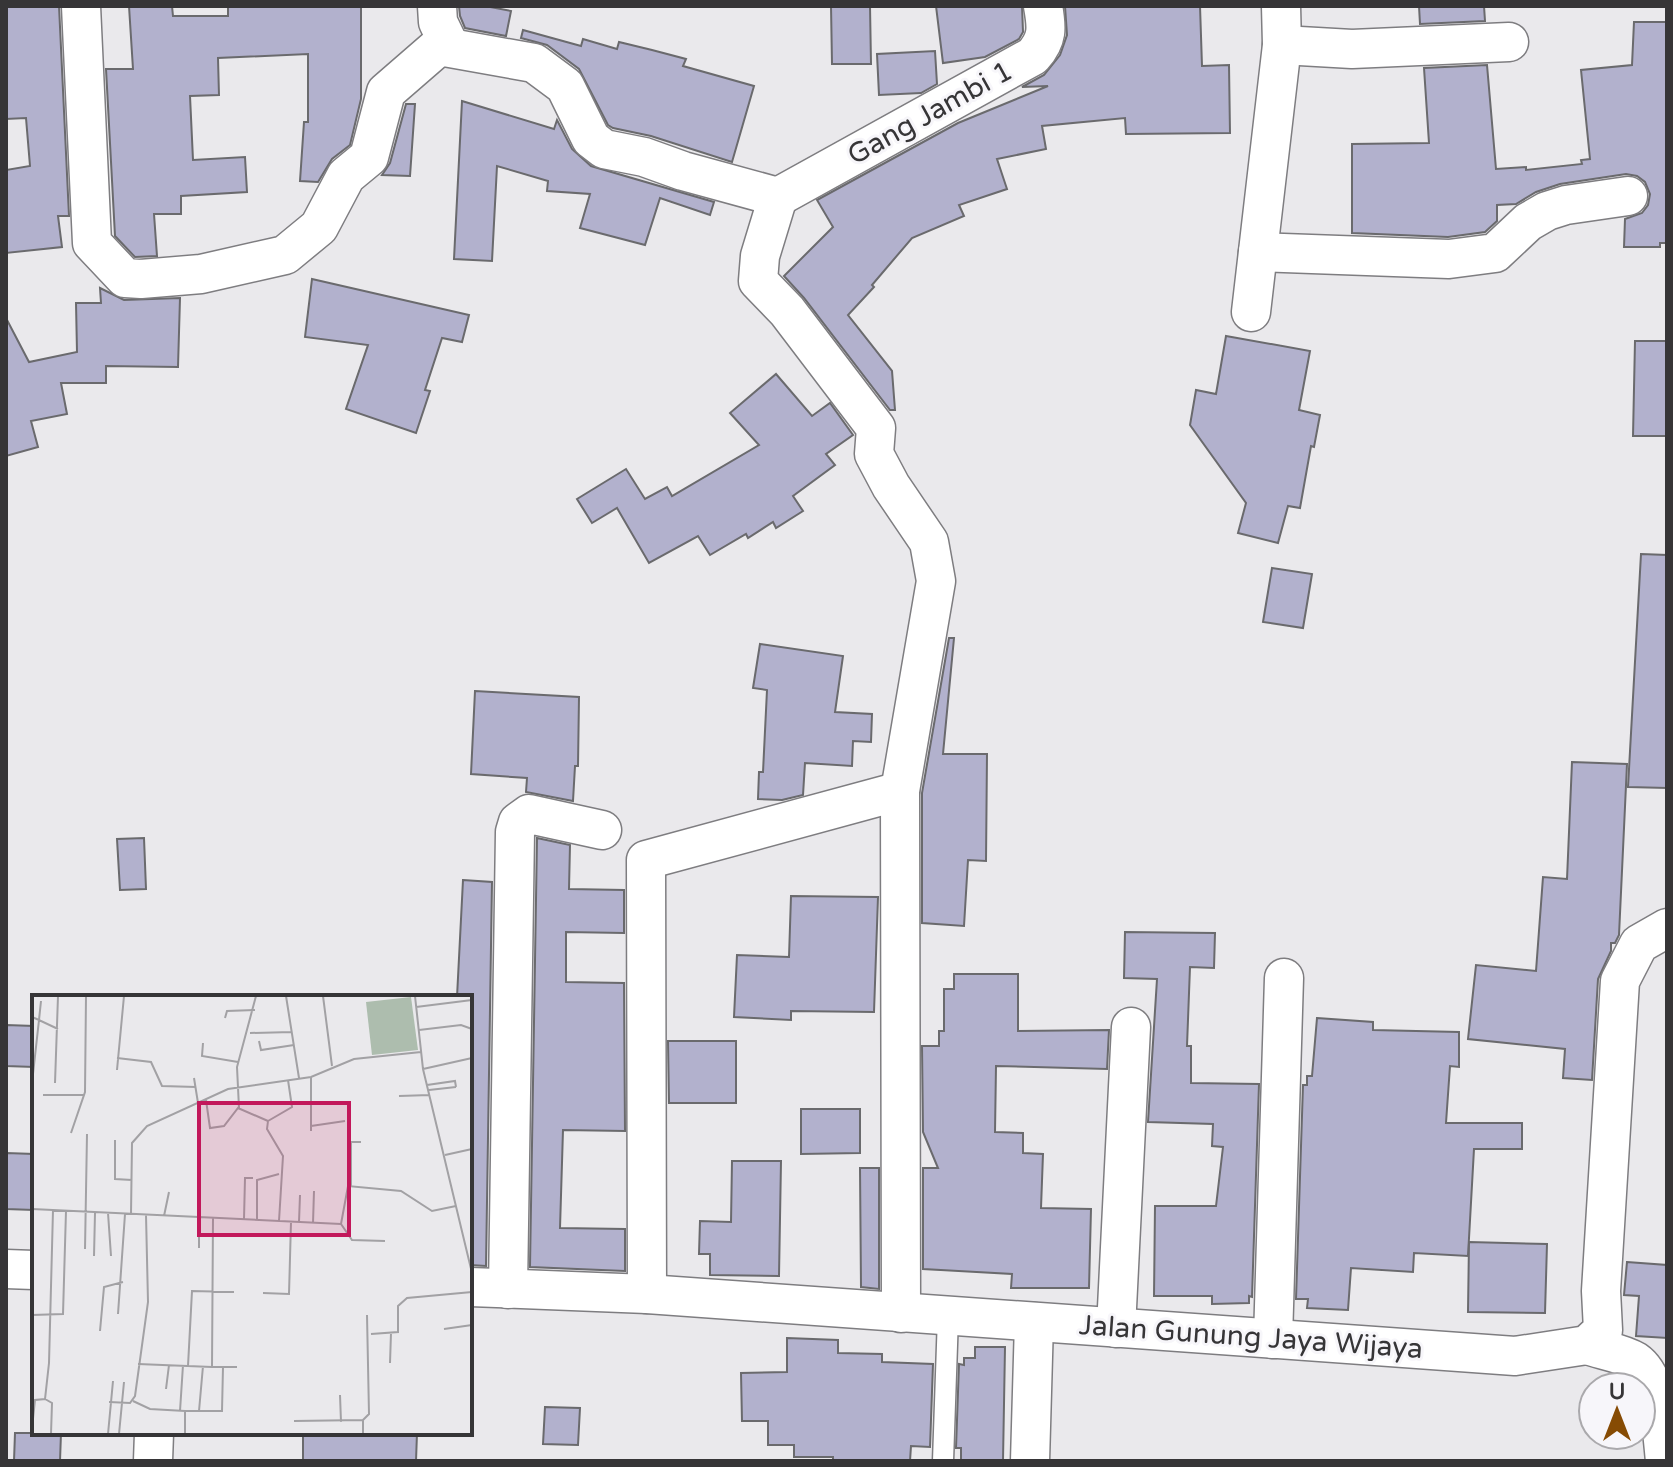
<svg xmlns="http://www.w3.org/2000/svg" width="1673" height="1467" viewBox="0 0 1673 1467" font-family="'Varela Round',sans-serif">
  <rect width="100%" height="100%" fill="#eae9ec"/>
  <g fill="#b2b1cd" stroke="#6a6a6d" stroke-width="2">
    <polygon points="7,6 59,6 69,216 58,216 62,247 6,253 6,170 30,166 26,118 6,119"/>
    <polygon points="129,6 172,6 173,16 228,16 228,7 361,6 361,99 350,145 332,159 318,182 300,181 304,122 308,122 308,54 218,58 219,95 190,96 193,160 245,157 247,192 181,196 181,214 154,214 157,256 135,257 115,236 106,69 133,69"/>
    <polygon points="459,6 485,6 511,11 506,36 465,28 460,16"/>
    <polygon points="831,6 870,6 871,64 832,64"/>
    <polygon points="936,6 1022,6 1023,32 1019,39 985,57 943,63"/>
    <polygon points="1065,6 1200,6 1202,66 1229,65 1230,133 1126,134 1125,118 1042,126 1046,149 997,159 1007,189 959,205 964,216 912,238 872,285 874,287 848,315 892,371 895,410 890,410 804,298 784,276 833,227 817,200 958,123 1048,86 1022,87 1044,75 1060,55 1067,35"/>
    <polygon points="1419,6 1484,6 1485,21 1420,24"/>
    <polygon points="1634,22 1667,22 1667,243 1660,243 1660,247 1624,247 1625,219 1642,213 1648,205 1650,194 1645,182 1637,176 1626,174 1560,184 1536,192 1516,204 1497,205 1497,221 1485,232 1448,237 1352,233 1352,144 1429,143 1424,68 1487,65 1496,169 1526,167 1526,170 1582,164 1581,160 1590,159 1581,70 1632,65"/>
    <polygon points="523,30 581,46 583,39 617,49 619,42 652,50 686,59 683,66 754,86 732,162 651,136 613,128 608,125 579,69 547,45 521,38"/>
    <polygon points="935,51 937,84 921,93 879,95 877,54"/>
    <polygon points="462,101 554,129 557,120 572,149 591,166 714,202 710,215 660,198 645,245 580,228 590,194 547,191 548,181 497,166 492,261 454,259"/>
    <polygon points="406,104 415,104 410,176 382,175 390,163"/>
    <polygon points="312,279 469,315 462,342 442,338 425,390 430,391 416,433 346,409 368,345 305,337"/>
    <polygon points="100,288 124,300 180,298 178,367 106,366 106,383 61,383 67,414 31,421 38,447 6,456 6,318 29,362 77,352 76,303 101,303"/>
    <polygon points="1226,336 1310,351 1299,410 1320,415 1314,447 1311,446 1300,508 1288,506 1278,543 1238,533 1246,503 1190,425 1196,390 1216,394"/>
    <polygon points="1635,341 1667,341 1667,436 1633,436"/>
    <polygon points="776,374 812,416 830,403 853,435 826,454 835,465 793,496 803,511 776,528 773,522 748,538 746,534 710,555 698,536 649,563 617,508 592,523 577,499 626,469 645,499 667,487 672,496 759,445 730,413"/>
    <polygon points="1641,554 1667,555 1667,788 1628,787"/>
    <polygon points="1272,568 1312,574 1303,628 1263,622"/>
    <polygon points="949,638 954,638 943,754 987,754 986,861 968,860 964,926 922,923 922,793"/>
    <polygon points="760,644 843,656 835,712 872,714 871,742 853,741 852,766 805,763 803,795 782,800 758,799 759,772 763,772 767,690 753,688"/>
    <polygon points="475,691 579,697 578,766 575,766 573,801 526,792 527,778 471,774"/>
    <polygon points="1572,762 1627,764 1619,935 1615,943 1611,943 1611,951 1598,979 1592,1080 1563,1078 1565,1049 1468,1039 1476,965 1536,971 1543,877 1567,879"/>
    <polygon points="144,838 146,889 120,890 117,839"/>
    <polygon points="537,838 570,845 569,889 624,890 624,933 566,932 566,982 624,983 625,1131 563,1130 560,1228 625,1229 625,1271 530,1267"/>
    <polygon points="463,880 492,882 486,1266 470,1265 470,997 457,997"/>
    <polygon points="791,896 878,897 874,1012 791,1011 791,1020 734,1017 737,955 789,957"/>
    <polygon points="1125,932 1215,933 1214,968 1190,967 1187,1046 1191,1046 1191,1083 1259,1084 1252,1297 1249,1296 1249,1303 1212,1304 1212,1296 1154,1296 1155,1206 1216,1206 1223,1147 1212,1146 1213,1124 1148,1122 1157,979 1124,978"/>
    <polygon points="954,974 1018,974 1018,1031 1109,1030 1107,1069 996,1066 995,1132 1023,1133 1023,1153 1043,1154 1041,1208 1091,1209 1089,1288 1011,1288 1012,1274 923,1269 923,1168 938,1168 923,1132 922,1046 939,1046 939,1031 944,1031 944,989 954,989"/>
    <polygon points="1317,1018 1373,1022 1373,1030 1459,1032 1459,1067 1450,1066 1446,1123 1522,1123 1522,1149 1474,1149 1468,1256 1414,1253 1413,1272 1351,1268 1348,1310 1307,1308 1308,1299 1296,1299 1303,1085 1307,1085 1307,1076 1312,1076"/>
    <polygon points="6,1025 34,1026 34,1067 6,1066"/>
    <polygon points="668,1041 736,1041 736,1103 669,1103"/>
    <polygon points="801,1109 860,1109 860,1153 801,1154"/>
    <polygon points="6,1153 34,1154 34,1210 6,1209"/>
    <polygon points="732,1161 781,1161 779,1276 710,1275 710,1254 699,1254 700,1221 731,1222"/>
    <polygon points="860,1168 879,1168 879,1289 861,1287"/>
    <polygon points="1469,1242 1547,1244 1545,1313 1468,1312"/>
    <polygon points="1627,1262 1667,1265 1667,1338 1636,1336 1639,1296 1624,1295"/>
    <polygon points="787,1338 838,1340 838,1353 882,1354 882,1362 933,1364 930,1447 911,1446 910,1461 833,1461 833,1457 794,1457 794,1445 768,1445 768,1421 742,1421 741,1373 787,1372"/>
    <polygon points="975,1347 1005,1347 1003,1461 961,1461 961,1448 956,1448 959,1364 964,1365 964,1358 975,1358"/>
    <polygon points="545,1407 580,1408 578,1445 543,1444"/>
    <polygon points="15,1433 61,1433 60,1461 14,1461"/>
    <polygon points="303,1433 417,1433 416,1461 303,1461"/>
  </g>
  <g fill="none" stroke-linecap="round" stroke-linejoin="round">
    <g stroke="#7e7d80" stroke-width="23">
      <polyline id="service" points="943,1461 948,1316"/>
    </g>
    <g stroke="#7e7d80" stroke-width="41">
      <g id="minor">
        <polyline points="81,6 92,243 125,278 141,279 201,274 285,255 319,227 346,176 369,157 386,92 439,46 534,63 565,86 591,139 604,149 644,157 683,171 778,197"/>
        <polyline points="437,6 438,22 450,47"/>
        <polyline points="1282,45 1352,49 1509,42"/>
        <polyline points="778,197 760,256 758,281 787,311 876,428 874,454 891,486 929,542 936,581 900,791 901,1313"/>
        <path d="M778,197L1033,56C1048,39 1047,28 1043,6"/>
        <polyline points="1258,252 1449,259 1495,253 1528,222 1547,211 1566,205 1628,196"/>
        <polyline points="1251,312 1282,45 1281,6"/>
        <polyline points="6,1269 34,1270"/>
        <polyline points="470,1287 647,1294 1515,1356 1587,1345 1603,1330 1601,1291 1620,981 1639,944 1667,928"/>
        <polyline points="508,1289 515,832 518,822 529,814 602,830"/>
        <polyline points="647,1294 646,860 900,791"/>
        <polyline points="1116,1328 1131,1027"/>
        <polyline points="1273,1339 1284,978"/>
        <path d="M1587,1345C1601,1350 1622,1353 1635,1361C1660,1378 1662,1433 1665,1461"/>
        <polyline points="153,1461 154,1433"/>
        <polyline points="1030,1461 1034,1322"/>
      </g>
    </g>
    <use href="#service" stroke="#fff" stroke-width="20"/>
    <use href="#minor" stroke="#fff" stroke-width="38"/>
  </g>
  <g text-anchor="middle" dominant-baseline="central" stroke-width="6" stroke-linejoin="round" paint-order="stroke">
    <g font-size="28" fill="#363537" stroke="#f7f6fa">
      <text transform="translate(930 113) rotate(-29)">Gang Jambi 1</text>
      <text transform="translate(1251 1337) rotate(4)">Jalan Gunung Jaya Wijaya</text>
    </g>
  </g>
  <g transform="translate(32 995)">
    <rect width="440" height="440" fill="#eae9ec"/>
    <path d="M379,2L386,55L340,60L334,7Z" fill="#adbdae"/>
    <path fill="none" stroke="#a2a1a4" stroke-width="2" d="M254,1L267,83M291,1L300,71M383,1L391,74L440,278M384,12L440,5M0,22L7,25L9,6M193,23L195,16L223,15M387,35L429,30L440,34M218,38L260,37M227,46L229,55L262,50M171,48L170,61L206,67M85,63L119,67L130,91L164,92M391,74L440,63M85,75L92,1M162,83L166,108M0,88L7,25L26,34M23,88L26,1M395,90L423,86L424,92M397,95L424,92M11,100H52M367,101L398,100M174,105L178,133L192,131L206,113L236,126M207,113L205,72L224,1M236,126L235,134L251,161L247,226M236,126L260,112L256,85M279,131L313,126M279,136V82M39,138L53,97L54,1M83,145V184L100,185M413,160L440,154M319,191V147H329M0,214L309,229M76,218L79,261M99,219L100,148L115,131L196,94L279,82L322,64L389,57M132,221L137,197M167,222V253M181,223L180,372H205M212,224L213,183H221M225,224V185L247,179M267,227L268,200M281,228L282,196M309,229L316,191L369,196L400,216L424,211M309,229L320,245L353,246M53,254L55,139M62,261L63,218M231,298L257,299L259,227M86,319L93,219M0,320L31,319L34,216M412,334L440,330M68,336L72,292L91,287M339,339L366,337V311L375,303L440,297M358,368L359,338M106,369L180,372M156,371L160,296L202,297M134,394L137,370M308,400L309,427M13,404L20,408L19,439M101,406L118,414L153,416M77,407L98,408L103,401L116,307L114,220M148,416L151,370M167,416L171,371M262,426L331,425M0,433L3,405L13,404L17,368L21,215M76,439L81,386M87,439L92,387M153,439V416H190L191,372M331,439V425L337,419L335,320"/>
    <path fill="#c2185b" fill-opacity="0.15" stroke="#c2185b" stroke-width="4" d="M167,108H317V240H167Z"/>
    <rect width="440" height="440" fill="none" stroke="#363537" stroke-width="4"/>
  </g>
  <rect width="1673" height="1467" fill="none" stroke="#363537" stroke-width="16"/>
  <g transform="translate(1617 1411)"><circle r="38" fill="#f7f6fa" stroke="#aaa9ac" stroke-width="2"/>
  <path d="M0-6L14 30L0 20L-14 30Z" fill="#864b04"/>
  <text y="-12" font-size="22" font-weight="bold" text-anchor="middle" fill="#363537">U</text>
  </g>
</svg>
